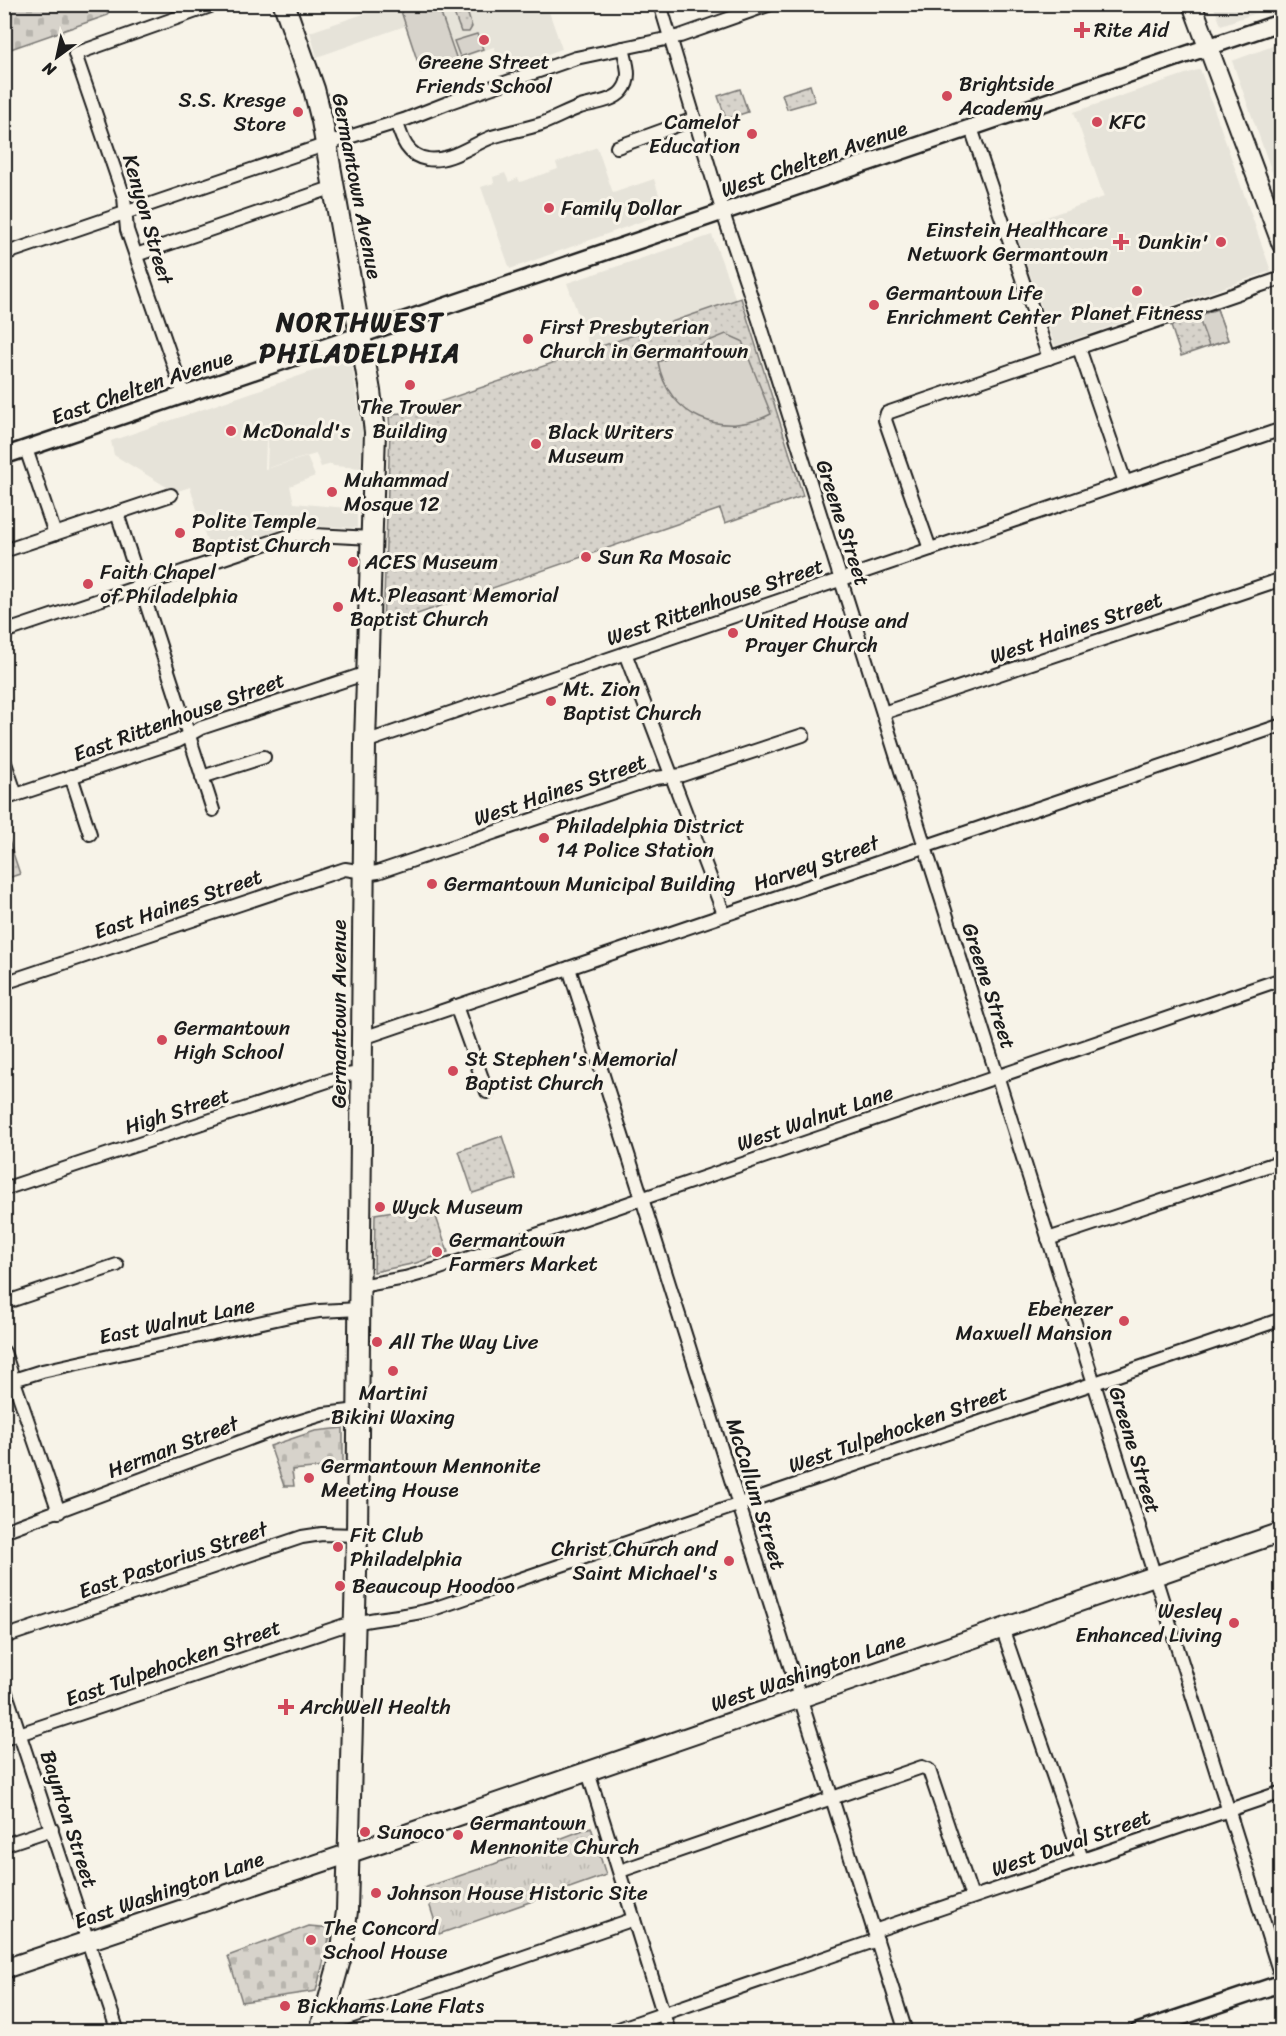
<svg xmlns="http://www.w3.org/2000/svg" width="1286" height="2036" viewBox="0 0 1286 2036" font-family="Sriracha,sans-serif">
  <defs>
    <pattern id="grass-tufts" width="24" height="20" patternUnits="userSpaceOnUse" patternTransform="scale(1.5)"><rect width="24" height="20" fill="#d7d3cb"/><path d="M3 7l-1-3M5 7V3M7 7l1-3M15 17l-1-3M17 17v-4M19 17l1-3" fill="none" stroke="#b8b5ae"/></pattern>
    <pattern id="cemetery-stones" width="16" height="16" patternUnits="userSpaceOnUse" patternTransform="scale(1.5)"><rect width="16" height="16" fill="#d7d3cb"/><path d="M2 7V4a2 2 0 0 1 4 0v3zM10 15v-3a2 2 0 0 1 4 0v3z" fill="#b8b5ae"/></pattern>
    <pattern id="park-dots" width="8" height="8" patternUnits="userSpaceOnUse" patternTransform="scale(1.5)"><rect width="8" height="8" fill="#d7d3cb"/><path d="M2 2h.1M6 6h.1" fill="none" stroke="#b8b5ae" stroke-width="1.8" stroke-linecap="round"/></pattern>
  </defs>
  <rect width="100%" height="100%" fill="#f7f3e8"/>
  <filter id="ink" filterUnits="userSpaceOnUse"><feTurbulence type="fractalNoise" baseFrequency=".0167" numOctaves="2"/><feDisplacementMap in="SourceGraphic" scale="12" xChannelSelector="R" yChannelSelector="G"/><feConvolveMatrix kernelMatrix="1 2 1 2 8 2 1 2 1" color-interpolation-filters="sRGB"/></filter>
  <g filter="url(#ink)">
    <g fill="#e6e3d9">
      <polygon points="390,5 550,5 547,6 562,49 502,70 494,47 421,72 405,26 317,57 310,32"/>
      <polygon points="1213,5 1213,4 1280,5 1221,25"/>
      <polygon points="1281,43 1282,43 1281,197 1232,61"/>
      <polygon points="1200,69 1271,271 1055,346 1014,228 1104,197 1074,112"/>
      <polygon points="597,147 613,193 654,179 665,213 510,269 481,187 494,183 493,177 505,173 509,182 518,178 520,182 558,169 556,163"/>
      <polygon points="712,235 736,300 590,349 567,283"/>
      <polygon points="351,358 362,430 361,468 333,466 332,464 321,467 316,454 267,468 268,440 266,441 265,469 307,457 315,476 290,486 294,503 357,509 357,528 301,525 211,554 190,487 175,492 114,455 111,441"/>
    </g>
    <polygon fill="url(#grass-tufts)" stroke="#7a7874" stroke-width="1.5" points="591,1827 606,1875 439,1934 424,1888 494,1864"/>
    <g fill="url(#cemetery-stones)" stroke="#7a7874" stroke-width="1.5">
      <polygon points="4,5 105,5 108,15 5,51"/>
      <polygon points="343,1428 343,1472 325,1473 324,1467 292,1470 294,1486 284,1486 270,1446 315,1431"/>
      <polygon points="309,1926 332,1928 316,1991 242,2002 228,1956"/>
    </g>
    <g fill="url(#park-dots)" stroke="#7a7874" stroke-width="1.5">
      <polygon points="451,5 465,5 472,27 469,32 461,32"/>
      <polygon points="810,85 815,101 787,109 782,94"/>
      <polygon points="740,89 748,112 726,119 718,96"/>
      <polygon points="741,298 803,496 725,523 720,509 383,626 390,432 389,414 403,413 419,409"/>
      <polygon points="1217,309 1228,340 1181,356 1171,326"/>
      <polygon points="4,826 20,874 5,879 4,879"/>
      <polygon points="502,1136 516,1179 473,1193 459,1151"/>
      <polygon points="432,1205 448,1252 416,1263 374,1272 375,1214"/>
    </g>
    <g fill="#d7d3cb" stroke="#7a7874" stroke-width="1.5">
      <polygon points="399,5 438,5 457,60 421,72"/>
      <polygon points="477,34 483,49 460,57 454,41"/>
      <polygon points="1217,309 1228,340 1209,346 1198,316"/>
      <path d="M726,334L742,341L771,414C723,439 668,417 658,362Z"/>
    </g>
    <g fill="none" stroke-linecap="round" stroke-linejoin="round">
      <g stroke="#1c1c1c" stroke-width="16">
        <g id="minor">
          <polyline points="660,4 723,213 759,320 1282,1980"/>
          <path d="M397,123C402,139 407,156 427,159C449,163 473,144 492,137C508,132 525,129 541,124C554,119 567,112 580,107C592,103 613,102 622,91C633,78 626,62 623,48"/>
          <polyline points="971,128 1049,358"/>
          <polyline points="617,147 694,119"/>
          <polyline points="4,254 339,140 404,120 450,102 576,58 680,36 771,4"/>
          <polyline points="136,255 334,187"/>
          <polyline points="1079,348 1125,482"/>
          <polyline points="184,395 127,230 124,197 75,54 216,4"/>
          <polyline points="26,449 55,534"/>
          <polyline points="117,513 213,810"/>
          <polyline points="930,549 885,420 887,413 1282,278"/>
          <polyline points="4,551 171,495"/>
          <polyline points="4,632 295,534 372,538"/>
          <polyline points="625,653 724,914"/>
          <polyline points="883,713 1282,579"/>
          <polyline points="365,742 1282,429"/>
          <polyline points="4,760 16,795"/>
          <polyline points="71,776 90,834"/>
          <polyline points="202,777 264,757"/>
          <polyline points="4,799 178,741 201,728 367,673"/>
          <polyline points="569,968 906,2032"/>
          <polyline points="4,983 345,869 371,873 378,872 655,778 682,775 803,735"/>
          <polyline points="456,1006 487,1092"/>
          <polyline points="363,1038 1282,725"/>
          <polyline points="4,1189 346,1075 362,1073"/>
          <polyline points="1048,1239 1282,1161"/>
          <polyline points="360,1286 405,1278 434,1270 1282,979"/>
          <polyline points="4,1303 117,1265"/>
          <polyline points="4,1352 59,1512"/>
          <polyline points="4,1383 42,1371 294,1315 319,1311 360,1309"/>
          <polyline points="4,1531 275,1429 324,1414 358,1410"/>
          <polyline points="1002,1628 1082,1859"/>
          <polyline points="4,1637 302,1537 322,1534 357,1535"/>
          <polyline points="4,1687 118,2032"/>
          <path d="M4,1739L342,1626C372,1617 403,1618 433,1609L1282,1319"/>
          <polyline points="588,1772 669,2032"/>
          <polyline points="4,1845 52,1829"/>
          <polyline points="620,1871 922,1767 929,1770 972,1897"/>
          <polyline points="874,1931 1282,1792"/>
          <polyline points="322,2023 341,2020 634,1919"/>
          <polyline points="610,2032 877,1940"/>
        </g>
      </g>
      <g stroke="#1c1c1c" stroke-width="20">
        <g id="tertiary">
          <polyline points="4,456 1282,22"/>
          <polyline points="1137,2032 1282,1983"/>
        </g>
      </g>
      <g stroke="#1c1c1c" stroke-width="22">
        <g id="secondary">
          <polyline points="1192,4 1282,245"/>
          <polyline points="4,1969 380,1843 1282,1532"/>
        </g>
      </g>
      <g stroke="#1c1c1c" stroke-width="24">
        <polyline id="primary" points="284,4 314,89 322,121 370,391 375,432 365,742 357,1535 347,1911 341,1956 320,2032"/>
      </g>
      <use href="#minor" stroke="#f7f3e8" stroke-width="12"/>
      <use href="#tertiary" stroke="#f7f3e8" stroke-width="15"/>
      <use href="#secondary" stroke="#f7f3e8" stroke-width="18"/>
      <use href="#primary" stroke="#f7f3e8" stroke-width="20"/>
    </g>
  </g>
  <g fill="#d1495b" stroke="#f7f3e8" stroke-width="2">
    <path d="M1079 21h6v6h6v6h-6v6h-6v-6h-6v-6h6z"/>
    <circle cx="484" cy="40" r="6"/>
    <circle cx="947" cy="96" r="6"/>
    <circle cx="298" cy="112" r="6"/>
    <circle cx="1097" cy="122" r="6"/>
    <circle cx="752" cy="134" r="6"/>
    <circle cx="549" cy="208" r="6"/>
    <path d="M1118 233h6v6h6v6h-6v6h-6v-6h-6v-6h6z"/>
    <circle cx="1221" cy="242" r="6"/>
    <circle cx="1137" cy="291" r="6"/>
    <circle cx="874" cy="305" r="6"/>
    <circle cx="528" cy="339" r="6"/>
    <circle cx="410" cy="385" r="6"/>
    <circle cx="231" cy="431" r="6"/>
    <circle cx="536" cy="444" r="6"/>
    <circle cx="332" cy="492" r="6"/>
    <circle cx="180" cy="533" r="6"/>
    <circle cx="586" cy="557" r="6"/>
    <circle cx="353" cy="562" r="6"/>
    <circle cx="88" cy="584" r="6"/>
    <circle cx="338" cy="607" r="6"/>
    <circle cx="733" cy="633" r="6"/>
    <circle cx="551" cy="701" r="6"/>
    <circle cx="544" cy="838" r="6"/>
    <circle cx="432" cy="884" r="6"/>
    <circle cx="162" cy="1040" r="6"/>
    <circle cx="453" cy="1071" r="6"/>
    <circle cx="380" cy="1207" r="6"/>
    <circle cx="437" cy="1252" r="6"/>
    <circle cx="1124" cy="1321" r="6"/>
    <circle cx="377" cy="1342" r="6"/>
    <circle cx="393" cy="1371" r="6"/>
    <circle cx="309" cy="1478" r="6"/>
    <circle cx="338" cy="1547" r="6"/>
    <circle cx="729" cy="1561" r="6"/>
    <circle cx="340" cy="1586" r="6"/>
    <circle cx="1234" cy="1623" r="6"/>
    <path d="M283 1698h6v6h6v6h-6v6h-6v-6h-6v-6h6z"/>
    <circle cx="365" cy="1832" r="6"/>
    <circle cx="458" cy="1835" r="6"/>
    <circle cx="376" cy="1893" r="6"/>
    <circle cx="311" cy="1940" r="6"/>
    <circle cx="285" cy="2006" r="6"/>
  </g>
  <g text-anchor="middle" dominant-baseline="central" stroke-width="6" stroke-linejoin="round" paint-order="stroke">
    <g font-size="21" fill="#1c1c1c" stroke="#f7f3e8" text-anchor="start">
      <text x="1094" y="30">Rite Aid</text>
      <text x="484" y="62" text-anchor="middle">Greene Street<tspan x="484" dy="24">Friends School</tspan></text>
      <text x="959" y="84">Brightside<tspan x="959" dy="24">Academy</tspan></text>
      <text x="286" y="100" text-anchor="end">S.S. Kresge<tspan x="286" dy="24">Store</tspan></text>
      <text x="740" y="122" text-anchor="end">Camelot<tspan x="740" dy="24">Education</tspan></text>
      <text x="1109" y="122">KFC</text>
      <text x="561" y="208">Family Dollar</text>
      <text x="1108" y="230" text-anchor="end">Einstein Healthcare<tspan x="1108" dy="24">Network Germantown</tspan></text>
      <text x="1209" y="242" text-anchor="end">Dunkin'</text>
      <text x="886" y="293">Germantown Life<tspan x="886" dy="24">Enrichment Center</tspan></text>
      <text x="1137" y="313" text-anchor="middle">Planet Fitness</text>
      <text x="540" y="327">First Presbyterian<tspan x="540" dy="24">Church in Germantown</tspan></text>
      <text x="410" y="407" text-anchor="middle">The Trower<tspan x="410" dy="24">Building</tspan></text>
      <text x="243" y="431">McDonald's</text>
      <text x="548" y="432">Black Writers<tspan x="548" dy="24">Museum</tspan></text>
      <text x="344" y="480">Muhammad<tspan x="344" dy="24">Mosque 12</tspan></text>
      <text x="192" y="521">Polite Temple<tspan x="192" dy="24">Baptist Church</tspan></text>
      <text x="598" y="557">Sun Ra Mosaic</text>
      <text x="365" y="562">ACES Museum</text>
      <text x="100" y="572">Faith Chapel<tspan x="100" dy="24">of Philadelphia</tspan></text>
      <text x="350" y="595">Mt. Pleasant Memorial<tspan x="350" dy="24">Baptist Church</tspan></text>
      <text x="745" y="621">United House and<tspan x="745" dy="24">Prayer Church</tspan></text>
      <text x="563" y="689">Mt. Zion<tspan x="563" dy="24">Baptist Church</tspan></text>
      <text x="556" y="826">Philadelphia District<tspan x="556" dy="24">14 Police Station</tspan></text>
      <text x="444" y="884">Germantown Municipal Building</text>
      <text x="174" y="1028">Germantown<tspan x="174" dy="24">High School</tspan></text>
      <text x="465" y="1059">St Stephen's Memorial<tspan x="465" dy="24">Baptist Church</tspan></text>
      <text x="392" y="1207">Wyck Museum</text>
      <text x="449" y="1240">Germantown<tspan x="449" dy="24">Farmers Market</tspan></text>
      <text x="1112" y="1309" text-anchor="end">Ebenezer<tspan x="1112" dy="24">Maxwell Mansion</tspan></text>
      <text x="389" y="1342">All The Way Live</text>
      <text x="393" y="1393" text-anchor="middle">Martini<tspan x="393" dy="24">Bikini Waxing</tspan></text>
      <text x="321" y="1466">Germantown Mennonite<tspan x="321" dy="24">Meeting House</tspan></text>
      <text x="350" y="1535">Fit Club<tspan x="350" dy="24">Philadelphia</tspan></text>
      <text x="717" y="1549" text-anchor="end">Christ Church and<tspan x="717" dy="24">Saint Michael's</tspan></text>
      <text x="352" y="1586">Beaucoup Hoodoo</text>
      <text x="1222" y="1611" text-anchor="end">Wesley<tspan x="1222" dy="24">Enhanced Living</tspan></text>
      <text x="300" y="1707">ArchWell Health</text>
      <text x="470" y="1823">Germantown<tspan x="470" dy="24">Mennonite Church</tspan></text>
      <text x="377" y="1832">Sunoco</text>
      <text x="388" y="1893">Johnson House Historic Site</text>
      <text x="323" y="1928">The Concord<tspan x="323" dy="24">School House</tspan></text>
      <text x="297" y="2006">Bickhams Lane Flats</text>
    </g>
    <g font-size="21" fill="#1c1c1c" stroke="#f7f3e8">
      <text transform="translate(814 159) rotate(-19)">West Chelten Avenue</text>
      <text transform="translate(357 186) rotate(79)">Germantown Avenue</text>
      <text transform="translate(148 219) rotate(74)">Kenyon Street</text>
      <text transform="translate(142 387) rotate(-19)">East Chelten Avenue</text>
      <text transform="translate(843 523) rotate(72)">Greene Street</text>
      <text transform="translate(715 602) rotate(-19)">West Rittenhouse Street</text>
      <text transform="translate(1076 628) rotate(-19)">West Haines Street</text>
      <text transform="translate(179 717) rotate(-20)">East Rittenhouse Street</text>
      <text transform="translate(560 790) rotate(-19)">West Haines Street</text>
      <text transform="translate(816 863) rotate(-19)">Harvey Street</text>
      <text transform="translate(178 904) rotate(-19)">East Haines Street</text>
      <text transform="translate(989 986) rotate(72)">Greene Street</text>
      <text transform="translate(339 1014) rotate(-90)">Germantown Avenue</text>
      <text transform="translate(177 1111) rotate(-18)">High Street</text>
      <text transform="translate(815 1118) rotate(-19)">West Walnut Lane</text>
      <text transform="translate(177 1321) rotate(-12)">East Walnut Lane</text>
      <text transform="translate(898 1429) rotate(-19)">West Tulpehocken Street</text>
      <text transform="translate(173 1447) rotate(-21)">Herman Street</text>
      <text transform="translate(1135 1450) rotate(73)">Greene Street</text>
      <text transform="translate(756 1494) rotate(73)">McCallum Street</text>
      <text transform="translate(173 1560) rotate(-19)">East Pastorius Street</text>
      <text transform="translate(173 1663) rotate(-19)">East Tulpehocken Street</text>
      <text transform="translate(808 1672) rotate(-19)">West Washington Lane</text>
      <text transform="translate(69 1819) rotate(72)">Baynton Street</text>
      <text transform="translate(1071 1843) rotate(-19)">West Duval Street</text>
      <text transform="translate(169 1890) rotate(-19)">East Washington Lane</text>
    </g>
    <g font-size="27" font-weight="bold" letter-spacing="1.5" fill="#1c1c1c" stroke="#f7f3e8">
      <text x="360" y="322">NORTHWEST<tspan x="360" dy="31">PHILADELPHIA</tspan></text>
    </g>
  </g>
  <rect width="1286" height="2036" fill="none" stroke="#f7f3e8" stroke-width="24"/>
  <rect x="12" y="12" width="1262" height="2012" fill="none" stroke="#1c1c1c" stroke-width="2" filter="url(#ink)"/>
  <g transform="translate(57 57) rotate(213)" stroke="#f7f3e8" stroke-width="4.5" paint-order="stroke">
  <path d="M0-4.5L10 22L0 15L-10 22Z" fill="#1c1c1c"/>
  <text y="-9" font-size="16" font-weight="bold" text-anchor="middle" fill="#1c1c1c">N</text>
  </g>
</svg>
